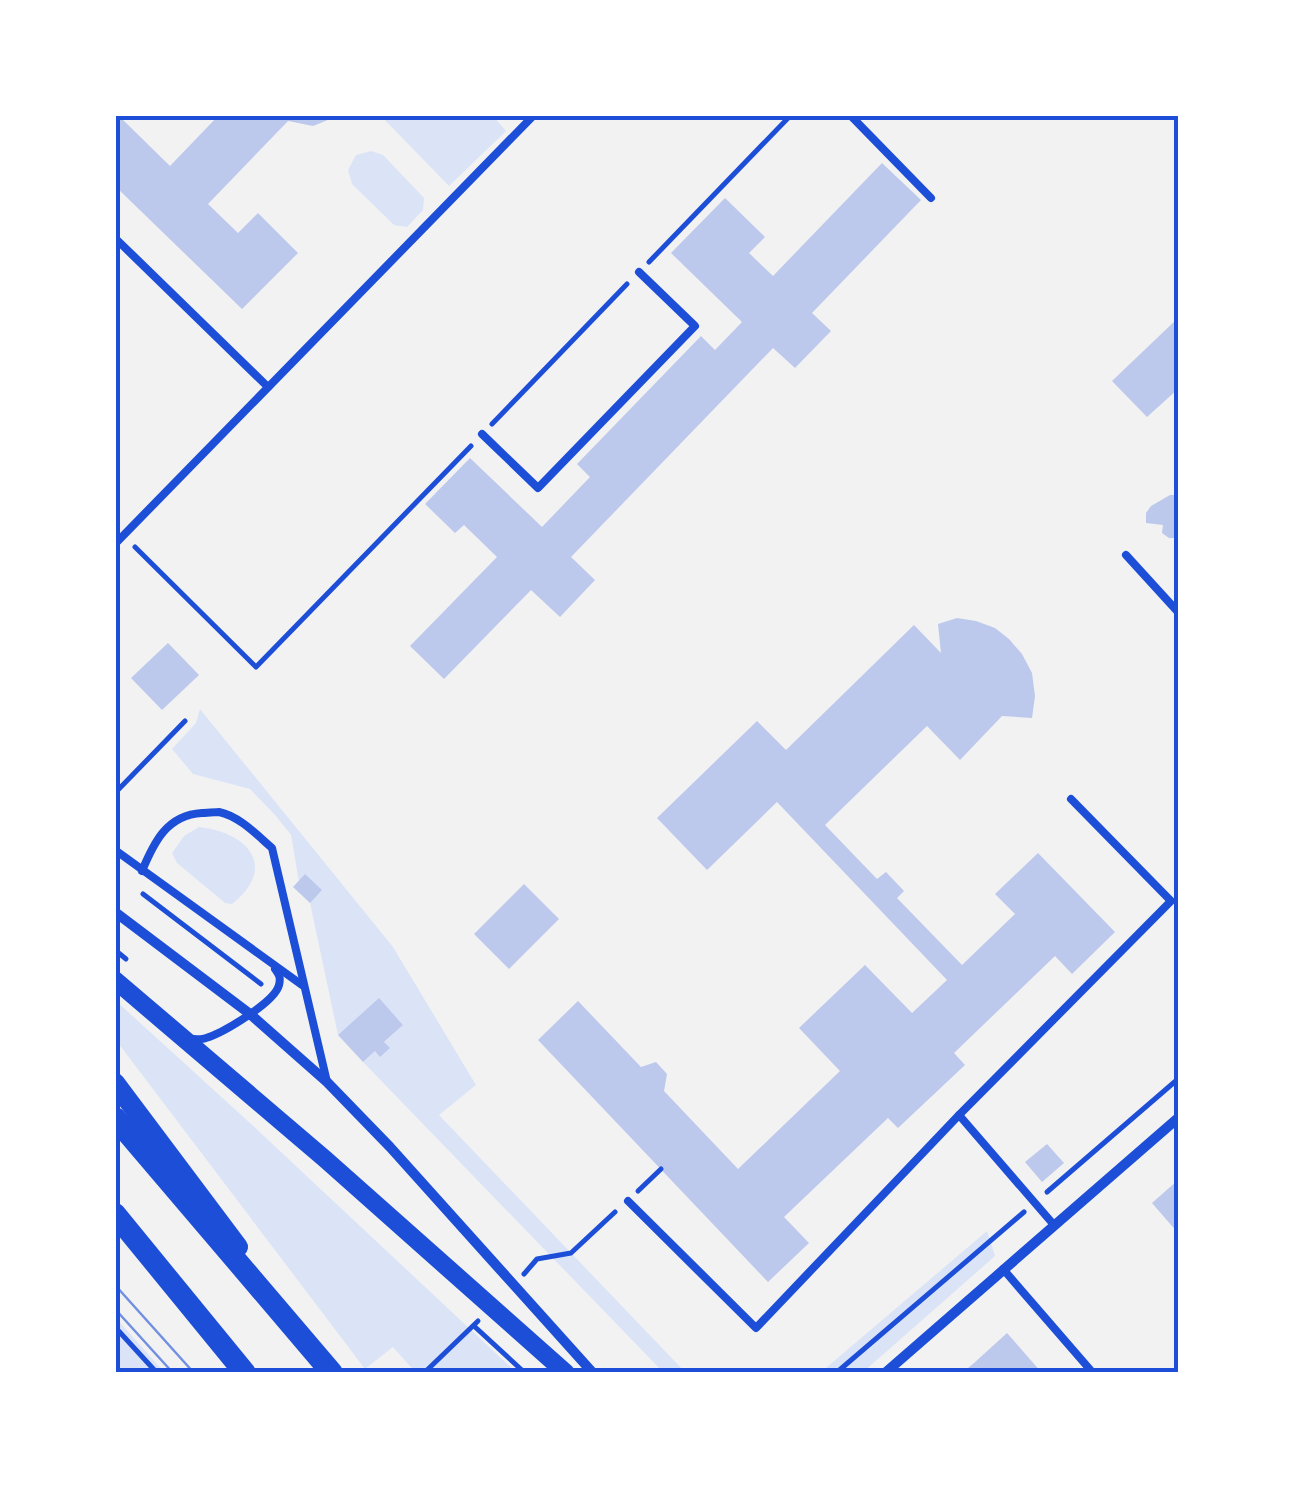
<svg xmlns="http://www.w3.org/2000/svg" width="1293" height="1488" viewBox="0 0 1293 1488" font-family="Overpass,sans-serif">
  <rect width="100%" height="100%" fill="#f2f2f2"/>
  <g fill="#dbe4f7">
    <polygon points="380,115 492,115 506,131 449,186"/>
    <polygon points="371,151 383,155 424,198 423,210 407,227 394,225 352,184 348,170 356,155"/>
    <polygon points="200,709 393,947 476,1085 439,1115 686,1373 664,1373 363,1062 403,1025 379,999 338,1035 310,903 299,882 291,835 275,815 250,789 193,774 172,749 196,723"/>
    <path d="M199,827C247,832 279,867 232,904L225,903L177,863L172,853L184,836Z"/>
    <polygon points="115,1000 250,1123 517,1373 416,1373 393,1347 365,1369 115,1039"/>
    <polygon points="987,1231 995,1256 862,1373 820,1373"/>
    <polygon points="115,1317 165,1373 115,1373"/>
  </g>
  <g fill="#bdc9ec">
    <polygon points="115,115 118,115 170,166 219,115 340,115 313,126 288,121 208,204 238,233 258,213 298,253 242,309 115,186"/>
    <polygon points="882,163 921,200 812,313 831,331 795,368 773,348 571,557 595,580 560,617 531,590 444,679 410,646 497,557 464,525 455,533 425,504 470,458 542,527 590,477 577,464 701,336 715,350 742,322 671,253 725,198 765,237 749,253 773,276"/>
    <polygon points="1178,318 1178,389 1147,417 1112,381"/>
    <polygon points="1170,495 1178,495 1178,538 1169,538 1162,533 1163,525 1146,523 1146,513 1151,506"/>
    <polygon points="957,618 976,621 995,628 1009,639 1022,654 1032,673 1035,696 1032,718 1002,716 960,760 927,726 825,825 877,879 886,872 904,891 897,898 962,965 1015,914 995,894 1038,853 1115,932 1072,974 1055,956 954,1053 965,1065 898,1128 888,1118 784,1217 809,1243 768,1282 538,1040 578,1001 641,1067 656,1062 667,1074 664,1091 738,1169 840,1071 799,1028 865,965 912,1013 947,980 777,802 707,870 657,818 757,721 786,750 914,625 941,653 938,624"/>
    <polygon points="168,643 199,675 162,710 131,678"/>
    <polygon points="305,874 322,890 310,903 293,887"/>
    <polygon points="524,884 559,919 509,969 474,934"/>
    <polygon points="379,998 403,1025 384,1042 390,1048 380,1057 375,1051 363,1062 338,1035"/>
    <polygon points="1047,1144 1064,1163 1042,1182 1025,1162"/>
    <polygon points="1178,1180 1178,1233 1152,1203"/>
    <polygon points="1007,1333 1042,1373 962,1373 974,1363"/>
  </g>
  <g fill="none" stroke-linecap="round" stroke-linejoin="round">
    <g stroke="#1d4ed8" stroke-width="5">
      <polyline points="649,262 791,115"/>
      <polyline points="492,424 627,284"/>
      <polyline points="135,547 256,667 471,446"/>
      <polyline points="115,793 185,721"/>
      <polyline points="143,894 261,984"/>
      <polyline points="115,950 126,959"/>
      <polyline points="638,1191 661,1169"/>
      <polyline points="1047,1192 1178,1079"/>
      <polyline points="524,1274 537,1259 571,1253 615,1212"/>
      <polyline points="474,1326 525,1373"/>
      <polyline points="115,1327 157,1373"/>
      <polyline points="424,1373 478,1321"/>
      <polyline points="836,1373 1024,1212"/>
    </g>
    <g stroke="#1d4ed8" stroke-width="8">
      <polyline points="850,115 931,198"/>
      <polyline points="115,238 268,387"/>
      <polyline points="482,434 538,488 695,326 639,272"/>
      <polyline points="115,544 534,115"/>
      <polyline points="1126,555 1178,612"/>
      <polyline points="115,850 302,985"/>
      <path d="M142,871C154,842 167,815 202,813C204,813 217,812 219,812C239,816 257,835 272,848L327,1082"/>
      <path d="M190,1039C194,1039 202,1040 206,1038C223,1033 275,1002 279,985C281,977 279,975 275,969"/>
      <polyline points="959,1115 1054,1225"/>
      <polyline points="628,1201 756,1328 959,1115 1171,901 1071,799"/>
      <polyline points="1003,1269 1093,1373"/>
    </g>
    <g stroke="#1d4ed8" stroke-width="10">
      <polyline points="115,912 250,1014 327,1082 390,1147 593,1373"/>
      <polyline points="885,1373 1178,1118"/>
    </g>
    <polyline stroke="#1d4ed8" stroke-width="18" points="115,980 325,1159 566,1373"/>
    <polyline stroke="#1d4ed8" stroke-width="20" points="115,1083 238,1247"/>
    <g stroke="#1d4ed8" stroke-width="22">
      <polyline points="115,1118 332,1373"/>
      <polyline points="115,1214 245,1373"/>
    </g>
    <g stroke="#7290e2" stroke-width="2.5">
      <polyline points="115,1285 194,1373"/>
      <polyline points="115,1309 173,1373"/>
    </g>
  </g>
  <rect width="1293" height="1488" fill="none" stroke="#ffffff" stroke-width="235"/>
  <rect x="118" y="118" width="1058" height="1252" fill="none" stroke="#1d4ed8" stroke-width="4"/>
</svg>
